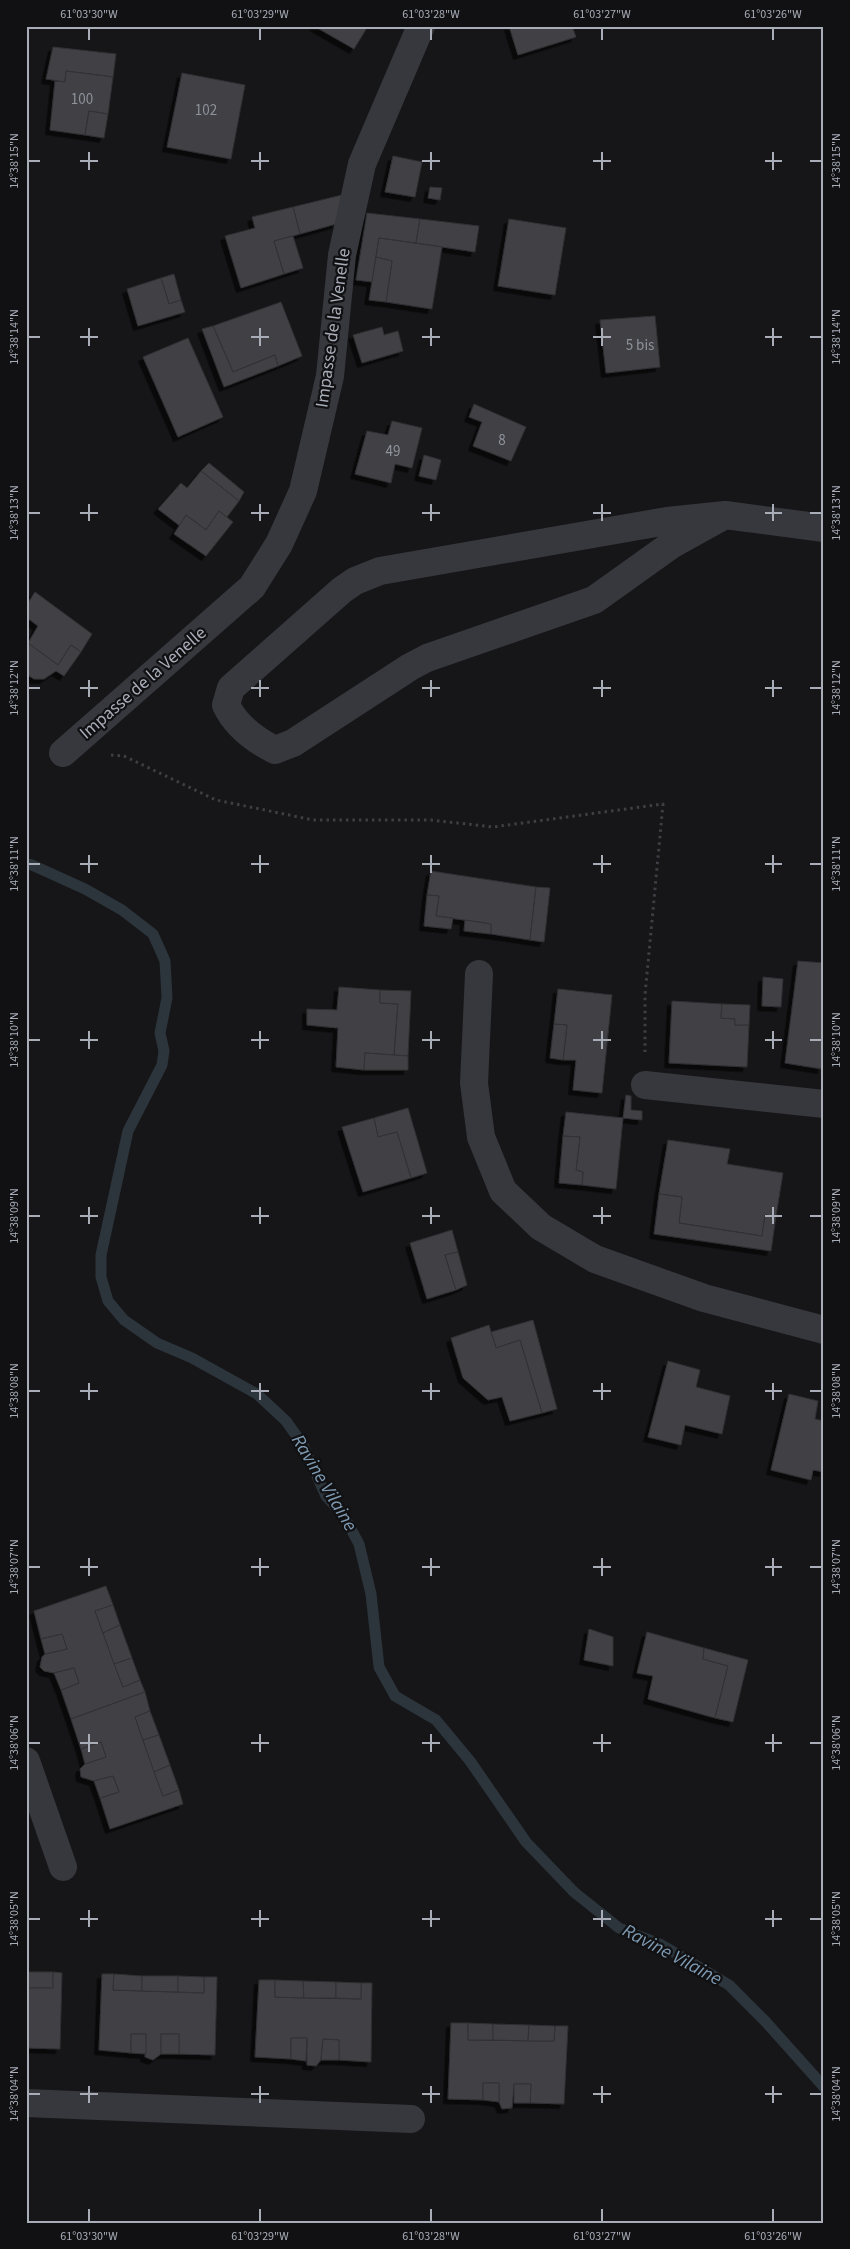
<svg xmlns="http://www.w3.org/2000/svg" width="850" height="2249" viewBox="0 0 850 2249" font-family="'Source Sans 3',sans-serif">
  <defs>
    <filter id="shadow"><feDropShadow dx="-4.5" dy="4.5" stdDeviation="0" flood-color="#0009"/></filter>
  </defs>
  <rect width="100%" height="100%" fill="#161618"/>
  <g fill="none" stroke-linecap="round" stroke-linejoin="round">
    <polyline stroke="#2c353c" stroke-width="11" points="26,864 32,865 85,889 122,910 153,934 165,961 167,998 160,1033 164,1051 162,1065 128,1131 101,1255 101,1277 108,1301 124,1320 157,1343 192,1358 257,1394 286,1421 303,1445 326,1496 344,1516 359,1544 371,1594 379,1667 395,1696 436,1720 470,1761 526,1842 574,1892 619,1928 660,1944 729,1985 765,2021 824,2087"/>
  </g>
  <g fill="#404145" stroke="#303034" filter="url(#shadow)">
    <polygon points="314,26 368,26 354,49"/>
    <polygon points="509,26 572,26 576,37 518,55"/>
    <polygon points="53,47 116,54 113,77 66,71 65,82 46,79"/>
    <polygon points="66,71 113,77 108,114 89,111 85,135 50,130 55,81 65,82"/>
    <polygon points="182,73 245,85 231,159 167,147"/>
    <polygon points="89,111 108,114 104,138 85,135"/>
    <polygon points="393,156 422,162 415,197 385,192"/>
    <polygon points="430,187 442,188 440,200 428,198"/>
    <polygon points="342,195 336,224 300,234 293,207"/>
    <polygon points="293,207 300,234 274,241 284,274 241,288 225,236 255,228 252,217"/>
    <polygon points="367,213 420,219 416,243 379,238 372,282 356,280"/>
    <polygon points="420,219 479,226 475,252 416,243"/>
    <polygon points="509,219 566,228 555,295 498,286"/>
    <polygon points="293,236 303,268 284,274 274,241"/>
    <polygon points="379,238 442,247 432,309 386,302 392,261 376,257"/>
    <polygon points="376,257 392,261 386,302 369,300"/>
    <polygon points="174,274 181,300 169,304 161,278"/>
    <polygon points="161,278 169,304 181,300 185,312 138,326 127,289"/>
    <polygon points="281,302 302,356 278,366 275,355 233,372 213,326"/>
    <polygon points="655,316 660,367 606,373 600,320"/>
    <polygon points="213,326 233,372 275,355 278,366 224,387 202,329"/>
    <polygon points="382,327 384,335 398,331 403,351 362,363 353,335"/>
    <polygon points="188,338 223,417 178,437 143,357"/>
    <polygon points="474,404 526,427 511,461 473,446 482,422 469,417"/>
    <polygon points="392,421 422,428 412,468 395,464 391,483 355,474 367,431 388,435"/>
    <polygon points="424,455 441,460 436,480 419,476"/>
    <polygon points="209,463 244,492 239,501 201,471"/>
    <polygon points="201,471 239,501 227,517 219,511 206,530 186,515 180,526 158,509 181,483 187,488"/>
    <polygon points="219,511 233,522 206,556 174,534 186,515 206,530"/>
    <polygon points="35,592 92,634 81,652 71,645 58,665 28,643 38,626 26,617 26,606"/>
    <polygon points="28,643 58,665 71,645 81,652 64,676 56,671 44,679 34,679 26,674"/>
    <polygon points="431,871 536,887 530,940 491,934 491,924 436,916 439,896 427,895"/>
    <polygon points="536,887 550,888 544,942 530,940"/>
    <polygon points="427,895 439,896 436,916 453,918 451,929 424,926"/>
    <polygon points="465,920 491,924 491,934 464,931"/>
    <polygon points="798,961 824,963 822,1069 785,1063"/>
    <polygon points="763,977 783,979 781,1007 762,1006"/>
    <polygon points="339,987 380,990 380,1003 398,1004 394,1055 365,1053 364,1070 336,1067 338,1028 307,1025 307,1009 337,1010"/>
    <polygon points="558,989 612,995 602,1093 573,1090 576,1060 563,1060 567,1025 554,1024"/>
    <polygon points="380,990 411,991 408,1056 394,1055 398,1004 380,1003"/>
    <polygon points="672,1001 722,1004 721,1018 735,1019 735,1025 749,1025 747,1067 669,1063"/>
    <polygon points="722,1004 750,1005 749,1025 735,1025 735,1019 721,1018"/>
    <polygon points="554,1024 567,1025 563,1060 550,1058"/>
    <polygon points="365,1053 408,1056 408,1070 364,1070"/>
    <polygon points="626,1095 631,1096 631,1110 642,1111 642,1120 623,1118"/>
    <polygon points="408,1108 427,1173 411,1178 397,1132 378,1137 374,1118"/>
    <polygon points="566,1112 623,1118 616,1189 582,1185 583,1172 576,1170 580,1137 563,1136"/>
    <polygon points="374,1118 378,1137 397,1132 411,1178 363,1192 342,1127"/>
    <polygon points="563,1136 580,1137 576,1170 583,1172 582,1185 559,1183"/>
    <polygon points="668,1140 730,1149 727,1164 783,1173 776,1216 765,1215 762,1236 679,1223 682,1197 659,1194"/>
    <polygon points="659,1194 682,1197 679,1223 762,1236 765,1215 776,1216 771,1251 654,1234"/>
    <polygon points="452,1230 458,1252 445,1255 456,1290 427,1299 410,1243"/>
    <polygon points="458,1252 467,1285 456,1290 445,1255"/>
    <polygon points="533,1320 557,1409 542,1413 520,1340 496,1348 491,1332"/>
    <polygon points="489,1325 496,1348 520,1340 542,1413 510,1421 502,1397 488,1400 463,1378 451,1338"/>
    <polygon points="668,1361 700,1370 696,1387 730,1396 722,1434 685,1425 681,1445 648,1437"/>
    <polygon points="789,1394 818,1401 815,1419 824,1421 824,1472 813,1470 811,1480 771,1470"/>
    <polygon points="106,1586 113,1605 95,1611 123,1687 140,1680 145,1692 71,1719 61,1690 79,1683 74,1668 54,1673 44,1671 40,1667 42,1657 45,1654 67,1649 62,1634 41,1639 34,1611"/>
    <polygon points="113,1605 120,1625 103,1633 95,1611"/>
    <polygon points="120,1625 132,1658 114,1664 103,1633"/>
    <polygon points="589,1629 613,1637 613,1666 584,1660"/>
    <polygon points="647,1632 704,1648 703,1659 728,1666 715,1718 648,1699 653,1676 637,1673"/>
    <polygon points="62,1634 67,1649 45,1654 41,1639"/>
    <polygon points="704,1648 748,1660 733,1722 715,1718 728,1666 703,1659"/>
    <polygon points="132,1658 140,1680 123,1687 114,1664"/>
    <polygon points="74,1668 79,1683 61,1690 54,1673"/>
    <polygon points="145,1692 150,1711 135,1717 143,1740 163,1796 179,1790 183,1804 110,1829 100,1798 119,1792 113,1776 94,1781 81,1777 80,1769 85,1764 106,1757 101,1742 81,1749 71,1719"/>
    <polygon points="150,1711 159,1735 143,1740 135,1717"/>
    <polygon points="159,1735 170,1765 154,1772 143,1740"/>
    <polygon points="101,1742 106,1757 85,1764 81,1749"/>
    <polygon points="170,1765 179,1790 163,1796 154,1772"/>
    <polygon points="113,1776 119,1792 100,1798 94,1781"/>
    <rect x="27" y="1972" width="26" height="16"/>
    <polygon points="53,1972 62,1973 60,2049 27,2048 26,1988 53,1988"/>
    <polygon points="102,1974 114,1974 113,1990 204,1993 204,1977 217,1977 215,2055 179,2054 179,2034 161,2034 161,2054 153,2060 145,2057 146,2034 131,2034 131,2053 99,2050"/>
    <polygon points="114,1974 142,1976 142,1991 113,1990"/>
    <polygon points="142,1976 178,1976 178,1992 142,1991"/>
    <polygon points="178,1976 204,1977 204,1993 178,1992"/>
    <polygon points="259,1980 275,1980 275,1997 304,1998 361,1999 361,1983 372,1983 371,2062 339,2060 339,2040 323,2039 321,2060 316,2066 307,2065 307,2038 291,2038 291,2059 255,2057"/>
    <polygon points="275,1980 303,1981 304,1998 275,1997"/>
    <polygon points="303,1981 336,1982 336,1998 304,1998"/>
    <polygon points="336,1982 361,1983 361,1999 336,1998"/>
    <polygon points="451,2023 468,2023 468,2040 554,2041 555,2026 568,2026 564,2104 530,2103 531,2084 514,2084 512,2108 502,2109 499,2102 499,2083 483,2083 483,2100 448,2099"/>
    <polygon points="468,2023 493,2024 493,2040 468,2040"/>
    <polygon points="493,2024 529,2025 528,2041 493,2040"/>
    <polygon points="529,2025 555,2026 554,2041 528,2041"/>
    <polygon points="131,2034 146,2034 146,2054 131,2053"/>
    <rect x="161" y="2034" width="18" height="20"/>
    <polygon points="291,2038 307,2038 306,2061 291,2059"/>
    <polygon points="323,2039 339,2040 339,2060 321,2060"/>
    <polygon points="483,2083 499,2083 499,2102 483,2100"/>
    <polygon points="514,2084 531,2084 530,2103 514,2103"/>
  </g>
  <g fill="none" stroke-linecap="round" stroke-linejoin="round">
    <polyline stroke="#3d3f44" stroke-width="3" stroke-dasharray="2.5 4" stroke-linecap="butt" points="111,755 124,756 216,800 313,820 431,820 493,827 663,804 645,995 645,1052"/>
    <g stroke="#37383d" stroke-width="28">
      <path d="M725,515L671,545L594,600L427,658L410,667L293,743L275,750C255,740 236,726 226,705L231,688L342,590L355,581L380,571L667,521L725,515L824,528"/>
      <polyline points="63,753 252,587 279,544 303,491 330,376 342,255 362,164 421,26"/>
      <polyline points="479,974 474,1083 481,1137 503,1191 541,1227 595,1259 704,1298 824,1330"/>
      <polyline points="645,1085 824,1104"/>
      <polyline points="26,1761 63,1867"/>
      <polyline points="26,2103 411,2119"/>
    </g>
  </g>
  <path fill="none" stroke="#a8adb8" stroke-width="2" d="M89,28V40M260,28V40M431,28V40M602,28V40M773,28V40M89,152V170M260,152V170M431,152V170M602,152V170M773,152V170M28,161H40M80,161H98M251,161H269M422,161H440M593,161H611M765,161H782M810,161H822M89,328V346M260,328V346M431,328V346M602,328V346M773,328V346M28,337H40M80,337H98M251,337H269M422,337H440M593,337H611M765,337H782M810,337H822M89,504V521M260,504V521M431,504V521M602,504V521M773,504V521M28,513H40M80,513H98M251,513H269M422,513H440M593,513H611M765,513H782M810,513H822M89,680V697M260,680V697M431,680V697M602,680V697M773,680V697M28,688H40M80,688H98M251,688H269M422,688H440M593,688H611M765,688H782M810,688H822M89,855V873M260,855V873M431,855V873M602,855V873M773,855V873M28,864H40M80,864H98M251,864H269M422,864H440M593,864H611M765,864H782M810,864H822M89,1031V1049M260,1031V1049M431,1031V1049M602,1031V1049M773,1031V1049M28,1040H40M80,1040H98M251,1040H269M422,1040H440M593,1040H611M765,1040H782M810,1040H822M89,1207V1224M260,1207V1224M431,1207V1224M602,1207V1224M773,1207V1224M28,1216H40M80,1216H98M251,1216H269M422,1216H440M593,1216H611M765,1216H782M810,1216H822M89,1383V1400M260,1383V1400M431,1383V1400M602,1383V1400M773,1383V1400M28,1391H40M80,1391H98M251,1391H269M422,1391H440M593,1391H611M765,1391H782M810,1391H822M89,1558V1576M260,1558V1576M431,1558V1576M602,1558V1576M773,1558V1576M28,1567H40M80,1567H98M251,1567H269M422,1567H440M593,1567H611M765,1567H782M810,1567H822M89,1734V1752M260,1734V1752M431,1734V1752M602,1734V1752M773,1734V1752M28,1743H40M80,1743H98M251,1743H269M422,1743H440M593,1743H611M765,1743H782M810,1743H822M89,1910V1927M260,1910V1927M431,1910V1927M602,1910V1927M773,1910V1927M28,1919H40M80,1919H98M251,1919H269M422,1919H440M593,1919H611M765,1919H782M810,1919H822M89,2086V2103M260,2086V2103M431,2086V2103M602,2086V2103M773,2086V2103M28,2094H40M80,2094H98M251,2094H269M422,2094H440M593,2094H611M765,2094H782M810,2094H822M89,2209V2222M260,2209V2222M431,2209V2222M602,2209V2222M773,2209V2222"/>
  <g text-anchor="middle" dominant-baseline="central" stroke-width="4.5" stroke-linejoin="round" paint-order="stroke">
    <g font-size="15" fill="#8e929b">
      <text x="82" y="99">100</text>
      <text x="206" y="110">102</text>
      <text x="640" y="345">5 bis</text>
      <text x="502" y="440">8</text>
      <text x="393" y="451">49</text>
    </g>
    <g font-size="18" fill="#a8adb8" stroke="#111113">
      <text transform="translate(333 328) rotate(-82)">Impasse de la Venelle</text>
      <text transform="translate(143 683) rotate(-41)">Impasse de la Venelle</text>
    </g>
    <g font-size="19" font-style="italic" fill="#7f9bb3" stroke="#111113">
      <text transform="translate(324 1483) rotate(59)">Ravine Vilaine</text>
      <text transform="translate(672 1955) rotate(28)">Ravine Vilaine</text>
    </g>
  </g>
  <rect width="850" height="2249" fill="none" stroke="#111113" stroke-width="55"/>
  <rect x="28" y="28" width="794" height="2194" fill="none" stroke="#a8adb8" stroke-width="2"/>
  <g font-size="12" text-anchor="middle" fill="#a8adb8">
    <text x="89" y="18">61°03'30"W</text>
    <text x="260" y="18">61°03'29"W</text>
    <text x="431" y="18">61°03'28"W</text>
    <text x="602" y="18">61°03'27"W</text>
    <text x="773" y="18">61°03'26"W</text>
    <text transform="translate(14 161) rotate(-90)" y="4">14°38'15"N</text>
    <text transform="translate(836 161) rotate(-90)" y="4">14°38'15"N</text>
    <text transform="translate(14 337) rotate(-90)" y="4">14°38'14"N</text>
    <text transform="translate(836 337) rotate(-90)" y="4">14°38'14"N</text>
    <text transform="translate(14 513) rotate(-90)" y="4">14°38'13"N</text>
    <text transform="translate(836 513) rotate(-90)" y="4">14°38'13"N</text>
    <text transform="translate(14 688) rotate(-90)" y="4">14°38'12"N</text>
    <text transform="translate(836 688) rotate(-90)" y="4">14°38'12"N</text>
    <text transform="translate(14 864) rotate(-90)" y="4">14°38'11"N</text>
    <text transform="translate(836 864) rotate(-90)" y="4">14°38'11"N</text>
    <text transform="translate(14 1040) rotate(-90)" y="4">14°38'10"N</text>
    <text transform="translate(836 1040) rotate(-90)" y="4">14°38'10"N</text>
    <text transform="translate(14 1216) rotate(-90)" y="4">14°38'09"N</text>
    <text transform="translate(836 1216) rotate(-90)" y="4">14°38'09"N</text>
    <text transform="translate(14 1391) rotate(-90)" y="4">14°38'08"N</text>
    <text transform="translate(836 1391) rotate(-90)" y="4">14°38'08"N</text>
    <text transform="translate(14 1567) rotate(-90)" y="4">14°38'07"N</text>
    <text transform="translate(836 1567) rotate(-90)" y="4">14°38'07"N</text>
    <text transform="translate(14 1743) rotate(-90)" y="4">14°38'06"N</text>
    <text transform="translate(836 1743) rotate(-90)" y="4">14°38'06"N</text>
    <text transform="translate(14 1919) rotate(-90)" y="4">14°38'05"N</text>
    <text transform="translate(836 1919) rotate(-90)" y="4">14°38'05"N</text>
    <text transform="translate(14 2094) rotate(-90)" y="4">14°38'04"N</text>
    <text transform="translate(836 2094) rotate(-90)" y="4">14°38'04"N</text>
    <text x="89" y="2240">61°03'30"W</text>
    <text x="260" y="2240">61°03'29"W</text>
    <text x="431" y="2240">61°03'28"W</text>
    <text x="602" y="2240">61°03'27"W</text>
    <text x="773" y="2240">61°03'26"W</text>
  </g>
</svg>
